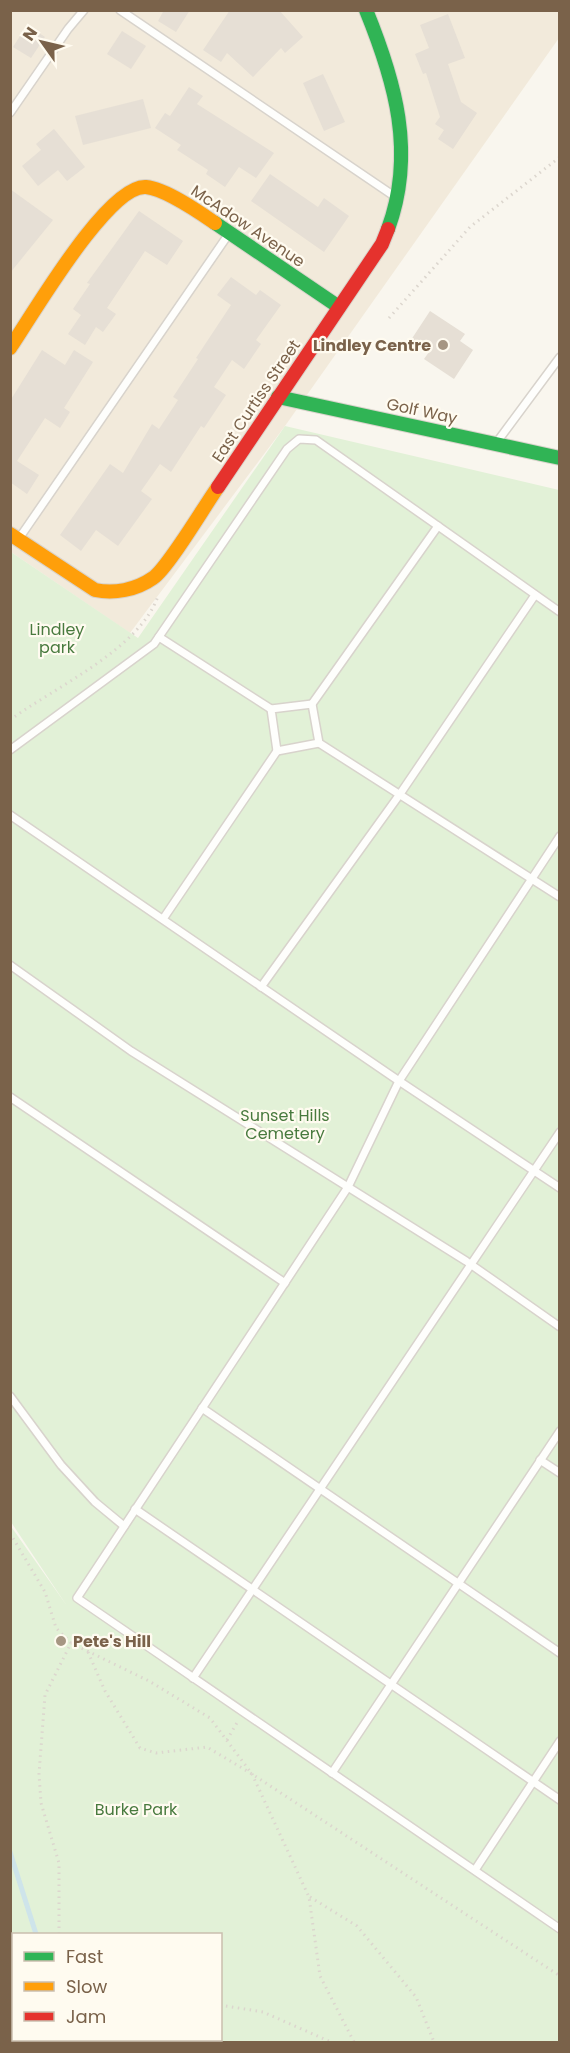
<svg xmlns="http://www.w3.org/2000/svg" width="570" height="2053" viewBox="0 0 570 2053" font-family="Poppins,sans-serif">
  <rect width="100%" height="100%" fill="#f9f6ee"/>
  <polygon fill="#f2eadb" points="10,11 559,11 559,38 285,426 130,633 11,552"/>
  <path fill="#e2f1d7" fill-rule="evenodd" d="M285,426L559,490V2042H11L10,1525L67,1606L11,1522V552L138,638ZM14,1934H220V2040H14Z"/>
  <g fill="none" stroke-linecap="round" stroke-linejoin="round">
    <g stroke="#cee4ea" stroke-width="5">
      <polyline points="10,1852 36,1934"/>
      <polyline points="67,2040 68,2042"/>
    </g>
  </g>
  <g fill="#e6dfd5">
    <polygon points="164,10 190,10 176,32 158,21"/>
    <polygon points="230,10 279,10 303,37 285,53 281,48 253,77 227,53 221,62 203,50"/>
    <polygon points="448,14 465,58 448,64 461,102 477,113 453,149 438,139 444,130 435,124 440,117 426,73 423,74 415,54 429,48 420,25"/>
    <polygon points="27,25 45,37 31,58 13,47"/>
    <polygon points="122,31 146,46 131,69 107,54"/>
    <polygon points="323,74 345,122 324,131 303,83"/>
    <polygon points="189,87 203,96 197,104 274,153 256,178 239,167 225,187 206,174 208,170 177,150 181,145 155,128 165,113 170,116"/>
    <polygon points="143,99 151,128 83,145 75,116"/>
    <polygon points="54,129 85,167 67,181 58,170 38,186 22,166 41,150 36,144"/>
    <polygon points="270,174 318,207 324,198 349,216 324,252 251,201"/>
    <polygon points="10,189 53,220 10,273"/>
    <polygon points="139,211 183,241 167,265 145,251 107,308 116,314 103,332 96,327 85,345 68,334 81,315 73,309 90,284 87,283"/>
    <polygon points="231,277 256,295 260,290 281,305 256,340 261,344 244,369 232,360 214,387 226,395 204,428 201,426 171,472 160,464 141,491 152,499 118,546 96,530 81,551 60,535 110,464 123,473 152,424 159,429 178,400 173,397 198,359 196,358 231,305 217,295"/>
    <polygon points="430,311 465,334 460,341 473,350 454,379 424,359 429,352 411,340"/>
    <polygon points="42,350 65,365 74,350 93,362 64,408 70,412 60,428 45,418 17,461 39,475 27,494 10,482 10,401"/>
  </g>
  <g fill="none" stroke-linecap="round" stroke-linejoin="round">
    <g stroke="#d8d3cc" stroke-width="10">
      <g id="lane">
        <polyline points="120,10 394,196"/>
        <polyline points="10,113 68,29 84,10"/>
        <polyline points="497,442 560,357"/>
        <polyline points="20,537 228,235"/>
        <polyline points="560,612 438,526 312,704 319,743 560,897"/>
        <polyline points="159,637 271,709"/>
        <polyline points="312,704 271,709 277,751 319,743"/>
        <polyline points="10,750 154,644 287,449 299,439 316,440 438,526"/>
        <polyline points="10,815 399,1081 560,836"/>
        <polyline points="163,919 277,751"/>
        <polyline points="10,965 131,1051 466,1261 560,1327"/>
        <polyline points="261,987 400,794 535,595"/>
        <polyline points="10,1097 285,1283"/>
        <polyline points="560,1188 399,1081 348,1187 77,1598 560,1929"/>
        <polyline points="10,1396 61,1465 95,1502 124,1526"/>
        <polyline points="202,1408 560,1653"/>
        <polyline points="540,1460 560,1473"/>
        <polyline points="135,1509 560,1800"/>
        <polyline points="193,1678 560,1132"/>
        <polyline points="332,1773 560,1431"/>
        <polyline points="475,1870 560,1741"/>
      </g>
    </g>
    <g stroke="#d9d3cb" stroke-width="16">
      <g id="fast">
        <path d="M366,10C395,81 416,153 388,229"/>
        <polyline points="215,223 339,307"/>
        <polyline points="278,397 560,458"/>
      </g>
    </g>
    <g stroke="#d9d3cb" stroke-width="16">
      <g id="slow">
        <path d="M10,348C32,316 108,184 146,187C166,189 199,212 215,223"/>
        <path d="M10,534L95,590C114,594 136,590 153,578C168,568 205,505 218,487"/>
      </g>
    </g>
    <g stroke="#d9d3cb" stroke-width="16">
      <polyline id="jam" points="218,487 382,244 388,229"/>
    </g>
    <g stroke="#dcd6ce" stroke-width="3" stroke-dasharray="1.5 4.5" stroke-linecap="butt">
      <polyline points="389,318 470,227 560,157"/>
      <path d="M10,720C55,687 140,649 158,596"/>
      <polyline points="10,1533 45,1592 56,1628 71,1643"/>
      <polyline points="88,1652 105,1691 140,1748 156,1753 207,1747 252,1774 560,1976"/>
      <polyline points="227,1740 238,1721"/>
      <polyline points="310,1897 357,1926 416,1997 434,2042"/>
      <polyline points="59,1934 59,1863 41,1803 39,1774 45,1695 71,1643 149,1681 210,1718 252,1774 309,1897 320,1976 354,2042"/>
      <polyline points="10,1979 14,1990"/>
      <polyline points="220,2005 263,2012 331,2042"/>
      <polyline points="25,2040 26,2042"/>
      <polyline points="181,2042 182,2040"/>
    </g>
    <use href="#lane" stroke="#fefefc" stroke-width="7"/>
    <use href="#fast" stroke="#30b455" stroke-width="14"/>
    <use href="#slow" stroke="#ff9f0a" stroke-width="14"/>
    <use href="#jam" stroke="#e5322d" stroke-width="14"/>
  </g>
  <g fill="#a69683" stroke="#fffbf0" stroke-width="2">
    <circle cx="443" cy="345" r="6"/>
    <circle cx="61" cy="1641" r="6"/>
  </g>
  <g text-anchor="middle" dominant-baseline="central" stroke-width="4.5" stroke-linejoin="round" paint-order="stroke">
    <g font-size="16" fill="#7a624a" stroke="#fffbf0">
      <text transform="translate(248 226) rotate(34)">McAdow Avenue</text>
      <text transform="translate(256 401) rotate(-56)">East Curtiss Street</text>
      <text transform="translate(422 411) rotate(12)">Golf Way</text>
    </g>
    <g font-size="16" font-weight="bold" fill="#7a624a" stroke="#fffbf0" text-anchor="end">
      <text x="431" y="345">Lindley Centre</text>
      <text x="73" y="1641" text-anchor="start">Pete's Hill</text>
    </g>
    <g font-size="16" fill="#487a3e" stroke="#fffbf0">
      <text x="57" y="629">Lindley<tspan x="57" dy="18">park</tspan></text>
      <text x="285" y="1115">Sunset Hills<tspan x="285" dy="18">Cemetery</tspan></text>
      <text x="136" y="1809">Burke Park</text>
    </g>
  </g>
  <rect width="570" height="2053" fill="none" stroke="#7a624a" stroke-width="24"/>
  <rect x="12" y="1933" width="210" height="108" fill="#fffbf0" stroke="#cabeae" stroke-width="1.5"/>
  <rect x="24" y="1952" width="30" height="9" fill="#30b455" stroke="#cabeae" stroke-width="1.5"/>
  <text x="66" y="1963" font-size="18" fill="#7a624a">Fast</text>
  <rect x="24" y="1982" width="30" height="9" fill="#ff9f0a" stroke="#cabeae" stroke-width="1.5"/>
  <text x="66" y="1993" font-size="18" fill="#7a624a">Slow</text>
  <rect x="24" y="2012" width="30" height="9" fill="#e5322d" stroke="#cabeae" stroke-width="1.5"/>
  <text x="66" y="2023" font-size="18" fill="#7a624a">Jam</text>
  <g transform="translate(42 42) rotate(304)" stroke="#fffbf0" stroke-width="4.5" paint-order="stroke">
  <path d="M0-4.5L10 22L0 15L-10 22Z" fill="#7a624a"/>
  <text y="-9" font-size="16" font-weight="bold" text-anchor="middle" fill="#7a624a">N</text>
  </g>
</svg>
